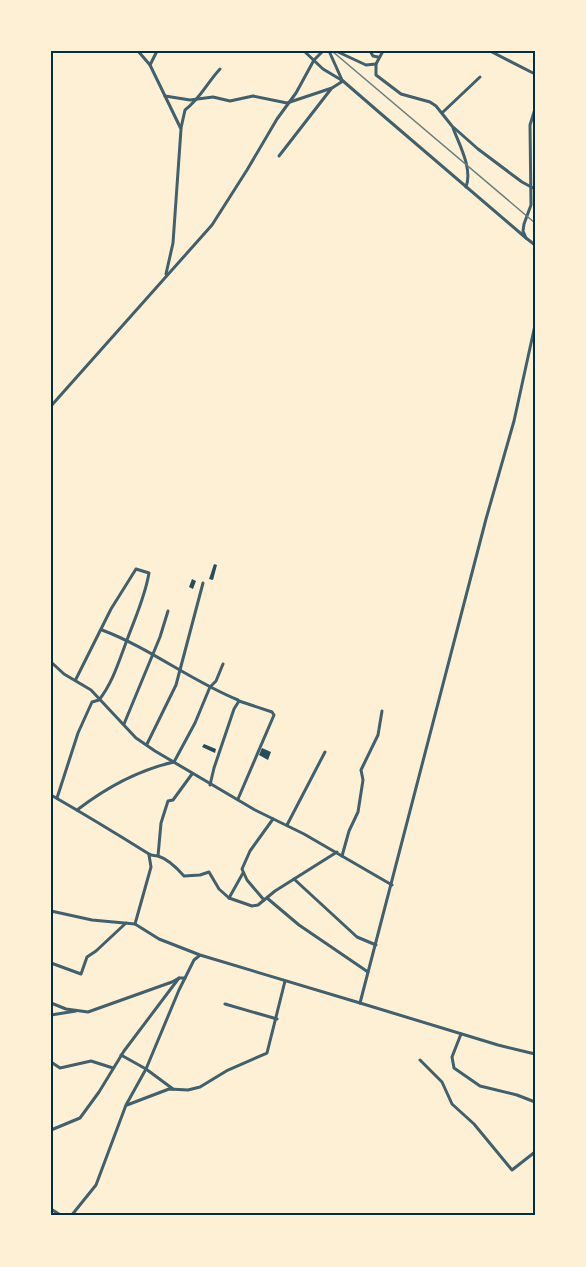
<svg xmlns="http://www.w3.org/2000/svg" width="586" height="1267" viewBox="0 0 586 1267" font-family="Ubuntu,sans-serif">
  <rect width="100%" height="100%" fill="#fdf0d5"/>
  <g fill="#264d5e">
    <polygon points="214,564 217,565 213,580 209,579"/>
    <polygon points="192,579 196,581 193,589 189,587"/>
    <polygon points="204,744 216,749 215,753 202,747"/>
    <polygon points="262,748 271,752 268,760 259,755"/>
  </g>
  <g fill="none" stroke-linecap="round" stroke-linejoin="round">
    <g stroke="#3f606c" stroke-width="3">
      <polyline points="138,51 150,65 181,129 173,243 166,274"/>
      <polyline points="304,51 323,69 343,81 380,113 526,238"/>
      <polyline points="329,51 342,80"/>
      <polyline points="336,51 366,65 376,64"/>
      <polyline points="370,51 373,56 378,57"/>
      <polyline points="383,51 376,64 376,75 401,94 430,102 436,106 452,126 478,149 522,182 535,189"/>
      <polyline points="490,51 535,74"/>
      <polyline points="150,65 157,51"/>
      <polyline points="165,96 190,100 213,97 230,101 253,96 287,103 332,88 343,81"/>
      <polyline points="535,109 530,125 531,205 524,224 523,231 526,238 535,245"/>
      <polyline points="443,112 480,77"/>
      <path d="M181,128L185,110C201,98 206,84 220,69"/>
      <path d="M453,128C459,144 473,169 466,187"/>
      <polyline points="279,156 331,89"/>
      <polyline points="535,325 514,421 486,519 360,1003 498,1045 535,1054"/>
      <polyline points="51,406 212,225 247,170 277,119 296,93 314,60 323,51"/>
      <path d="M102,630C150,648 191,681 238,700"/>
      <polyline points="51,662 64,674 91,690 136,738 155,751 255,810 304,834 392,885"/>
      <polyline points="124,724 160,637 168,611"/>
      <polyline points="147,744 176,685 203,583"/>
      <polyline points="210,785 214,768 234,709 239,701 272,712 274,715 238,799"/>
      <path d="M51,795C84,814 117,834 149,854C152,856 153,855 158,856C168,859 177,868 184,876L200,875L209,872L219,889L229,898L252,906L258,905L275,891L337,852"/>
      <path d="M57,798L78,733L92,702L99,700C113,682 119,661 127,640C135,618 145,597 149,573L136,569L111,609L76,679"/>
      <path d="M77,810C107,787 138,770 174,762L195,723L210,687L216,681L223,664"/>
      <polyline points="287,825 325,752"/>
      <polyline points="158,856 161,823 168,801 173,800 192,774"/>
      <polyline points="342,856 349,831 358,812 363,780 361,770 378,735 382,711"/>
      <polyline points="294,879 357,937 376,945"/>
      <polyline points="229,898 243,873"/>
      <polyline points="267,898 299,925 368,972"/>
      <polyline points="264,900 247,880 242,869 250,851 273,819"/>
      <polyline points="51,911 92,920 135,924 159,939 200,955 360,1003"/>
      <polyline points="135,924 151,867 149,855"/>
      <polyline points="51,963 81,974 87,957 96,951 126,923"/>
      <polyline points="51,1003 66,1009 88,1012 172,982 179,978 185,978"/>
      <polyline points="225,1004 277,1019"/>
      <polyline points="51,1015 76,1011"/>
      <polyline points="461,1034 452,1057 454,1068 480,1086 517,1095 535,1102"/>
      <polyline points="121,1055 146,1069 173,1089"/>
      <polyline points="420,1060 442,1082 452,1104 474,1124 512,1170 535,1152"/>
      <polyline points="51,1062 60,1068 91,1061 113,1068"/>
      <polyline points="127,1105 169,1089 188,1090 200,1087 228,1070 267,1053 285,981"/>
      <polyline points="51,1130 80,1118 99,1092 124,1051 179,978"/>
      <polyline points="51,1209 62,1216"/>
      <polyline points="71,1216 96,1185 126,1105 146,1069 179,990 194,960 199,956"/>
    </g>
    <polyline stroke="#657d81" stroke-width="1.5" points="332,51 535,223"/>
  </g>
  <rect width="586" height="1267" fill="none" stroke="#fdf0d5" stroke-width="105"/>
  <rect x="52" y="52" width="482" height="1162" fill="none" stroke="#003049" stroke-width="2"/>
</svg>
